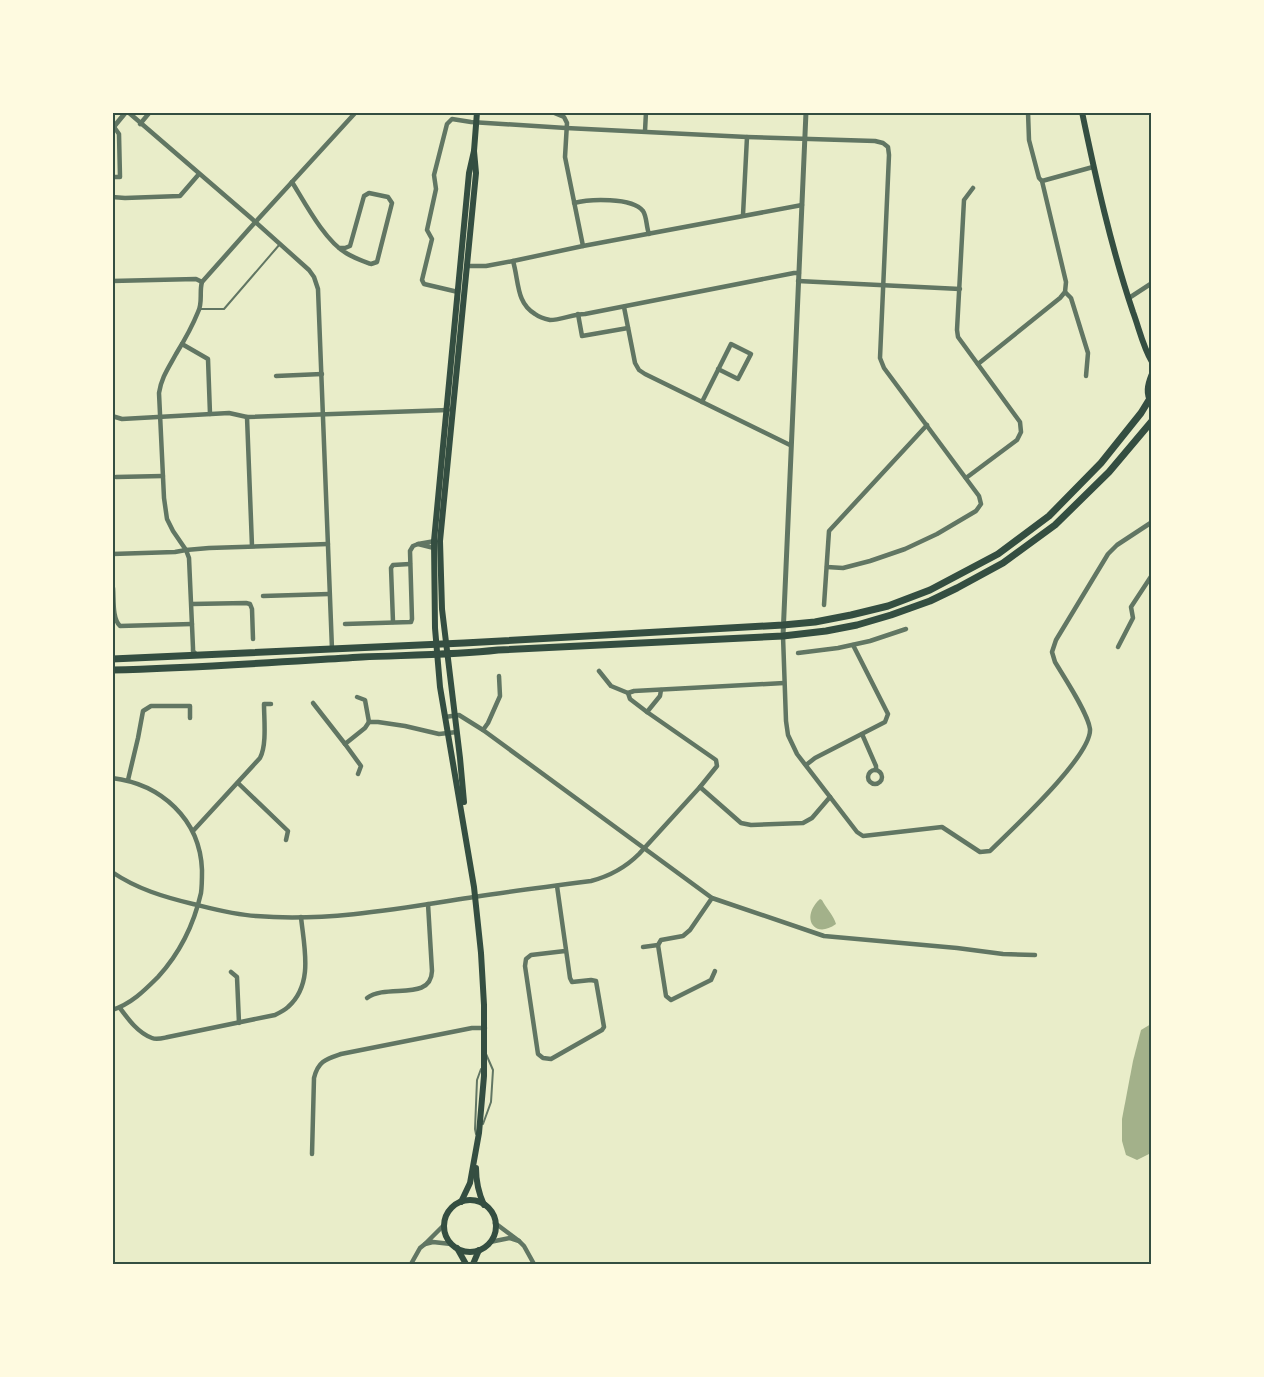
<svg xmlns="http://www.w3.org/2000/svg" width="1264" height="1377" viewBox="0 0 1264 1377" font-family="'Varela Round',sans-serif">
  <rect width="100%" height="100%" fill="#e9edc9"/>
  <g fill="#a3b18a">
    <path d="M820,899L822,900C826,908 834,916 836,924C814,940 800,917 820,899Z"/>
    <polygon points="1151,1024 1151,1153 1137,1160 1126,1155 1122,1141 1122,1119 1133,1061 1141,1030"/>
  </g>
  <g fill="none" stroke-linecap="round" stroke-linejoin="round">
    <g stroke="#617663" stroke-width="2">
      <polyline points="200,309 224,309 280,244"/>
      <polyline points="483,1124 491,1102 493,1070 486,1054"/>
      <polyline points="476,1134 475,1129 477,1080 481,1069"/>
    </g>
    <g stroke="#617663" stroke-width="4.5">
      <polyline points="128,112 251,218 309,270 314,277 318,289 332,649"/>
      <polyline points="552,112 564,117 567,123 565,157 583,246"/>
      <polyline points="1028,112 1029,140 1039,178 1042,181"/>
      <polyline points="140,124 150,112"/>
      <polyline points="645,131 646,112"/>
      <polyline points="112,177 120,177 119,134 114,127"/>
      <path d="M292,182C305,203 325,241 346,253C354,258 363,261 371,264L377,262L392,203L388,197L369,193L364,196L350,246L345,248H339"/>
      <polyline points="112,197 125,198 180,196 199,174"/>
      <path d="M574,203C589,199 632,197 643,211C647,217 646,226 649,234"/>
      <polyline points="743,215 747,137"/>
      <path d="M513,261C519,281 516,303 535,314C539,317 545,319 550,320C561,320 573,314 585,314L794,273H799"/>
      <polyline points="467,266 486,266 513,261 583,246 802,205"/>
      <polyline points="112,281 196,279 202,282"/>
      <polyline points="798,281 960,289"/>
      <polyline points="458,292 424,284 422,280 432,239 427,230 436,189 434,175 447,124 452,119 471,122 566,128 747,137 875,141 883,143 888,147 889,155 880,358 884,368 979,496 981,504 976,511 937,534 905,549 870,561 843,568 827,567"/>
      <polyline points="1065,292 1071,298 1088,353 1086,376"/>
      <polyline points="1129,298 1152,283"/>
      <polyline points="624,307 635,363 639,370 645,374 790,445"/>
      <polyline points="578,314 582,336 628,328"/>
      <polyline points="182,344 208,359 210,414"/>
      <polyline points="978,364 1060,298 1065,292 1066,282 1042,181 1093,167"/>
      <polyline points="276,376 322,374"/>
      <polyline points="702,402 731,344 751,354 738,379 718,369"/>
      <polyline points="112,416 122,419 229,413 247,417 448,410"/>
      <polyline points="247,417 252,546"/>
      <polyline points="116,477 163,476"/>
      <polyline points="966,478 1017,440 1021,432 1020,422 958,337 957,330 964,200 973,188"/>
      <polyline points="434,548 418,544 435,541"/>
      <polyline points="112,554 175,552 186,550 209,548 328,544"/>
      <path d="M113,588C114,600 112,618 120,626L192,624"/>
      <polyline points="263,596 329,594"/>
      <polyline points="192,604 246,603 250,604 252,609 253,639"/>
      <polyline points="824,605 829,531 927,425"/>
      <polyline points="393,622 391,568 393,565 410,564"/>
      <polyline points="345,624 411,622 412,619 410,551 413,546 418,544"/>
      <path d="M783,636L786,721L788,735L797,754L857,832L863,836L872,835L942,827L980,852L990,851C1010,831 1092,756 1090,729C1088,713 1064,677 1055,662L1052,652L1056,640L1108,554L1117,545L1152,522"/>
      <polyline points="1118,647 1133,618 1131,607 1152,575"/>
      <polyline points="798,653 838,648 870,641 906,629"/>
      <path d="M197,655L193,651V648L189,558L186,550L173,531L167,519L164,498L159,393C161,378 169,367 176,354C184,341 192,327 198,312C203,303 199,292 202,282L250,228L356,112"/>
      <polyline points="628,693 634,691 784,683"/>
      <polyline points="357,697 365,700 369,722 378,722 405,726 439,734 457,732"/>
      <polyline points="313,703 345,744 365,728 369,722"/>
      <polyline points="647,712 660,696 661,690"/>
      <polyline points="445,717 459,715 483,730 712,898 824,936 957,948 1003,954 1035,955"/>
      <polyline points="483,730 488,723 500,696 499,676"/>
      <polyline points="862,734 876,766 876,770"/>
      <polyline points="345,744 361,766 358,774"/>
      <polyline points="806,765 815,758 885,722 888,714 853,645"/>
      <circle cx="875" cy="777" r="7"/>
      <path d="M112,778C161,784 200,819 202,870C202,878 202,886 201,893C194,924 179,954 158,977C144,991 131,1004 112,1010"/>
      <polyline points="128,780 138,738 143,711 151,706 190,706 190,718"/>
      <polyline points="238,783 288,831 286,840"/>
      <polyline points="700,787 741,823 751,825 803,823 812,818 830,797"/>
      <path d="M193,831L260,758C267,745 264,719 264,704H271"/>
      <path d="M112,872C137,889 164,897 193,904C213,909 235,915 256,916C329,922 403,908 474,897C513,891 552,886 591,881C610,876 625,868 639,854L700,787L717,766L716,760L647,712L630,699L628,693L611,686L599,671"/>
      <polyline points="557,886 570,978 572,982 591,980 596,981 604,1027 602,1030 551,1059 543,1058 538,1054 525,966 526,959 531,955 565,951"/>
      <polyline points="658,945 666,996 671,1000 711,980 715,971"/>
      <polyline points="643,947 658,945 661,940 683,936 690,930 712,898"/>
      <polyline points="231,972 237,977 239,1023"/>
      <path d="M367,998C387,983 431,1002 432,971L428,904"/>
      <path d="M120,1008C128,1019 138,1033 152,1038C157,1040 163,1038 168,1037L275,1015C279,1013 285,1010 288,1007C314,984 304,947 301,917"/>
      <path d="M312,1154L314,1078C318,1061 326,1059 341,1054L472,1028H485"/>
      <polyline points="444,1225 425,1244 433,1242 451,1244"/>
      <polyline points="519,1241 524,1246 534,1264"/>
      <polyline points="490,1242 510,1238 519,1241 495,1223"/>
      <polyline points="411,1264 420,1248 425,1244"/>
    </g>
    <g stroke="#617663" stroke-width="5">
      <polyline points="112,129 126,112"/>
      <polyline points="783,636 806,112"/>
    </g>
    <g stroke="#344e41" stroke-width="6">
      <path d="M1082,112C1096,179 1111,247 1133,312C1139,328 1143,347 1152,362"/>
      <polyline points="464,802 460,758 442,609 440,541 476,173 474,151 477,112"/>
      <path d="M476,1168C476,1182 478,1192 484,1205"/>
      <circle cx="470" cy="1226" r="26"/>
      <polyline points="461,1202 470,1183 479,1133 484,1076 484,1005 481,953 474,887 440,687 435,628 434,541 469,173 474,151"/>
      <polyline points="457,1248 466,1264"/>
      <polyline points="473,1264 479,1250"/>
    </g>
    <g stroke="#344e41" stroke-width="7">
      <path d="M1152,375C1148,385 1146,394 1152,403"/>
      <polyline points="112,659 464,643 783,625 815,622 851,615 888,606 930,590 998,554 1049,516 1101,463 1141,413 1149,400"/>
      <path d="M112,670C196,668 279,662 362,657C408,655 453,655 498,650L783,636L826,631L857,625L891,615L930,601L957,588L1003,563L1055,525L1109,472L1152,421"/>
    </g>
  </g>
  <rect width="1264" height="1377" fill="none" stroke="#fefae0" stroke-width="228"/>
  <rect x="114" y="114" width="1036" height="1149" fill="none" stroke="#344e41" stroke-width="2"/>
</svg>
